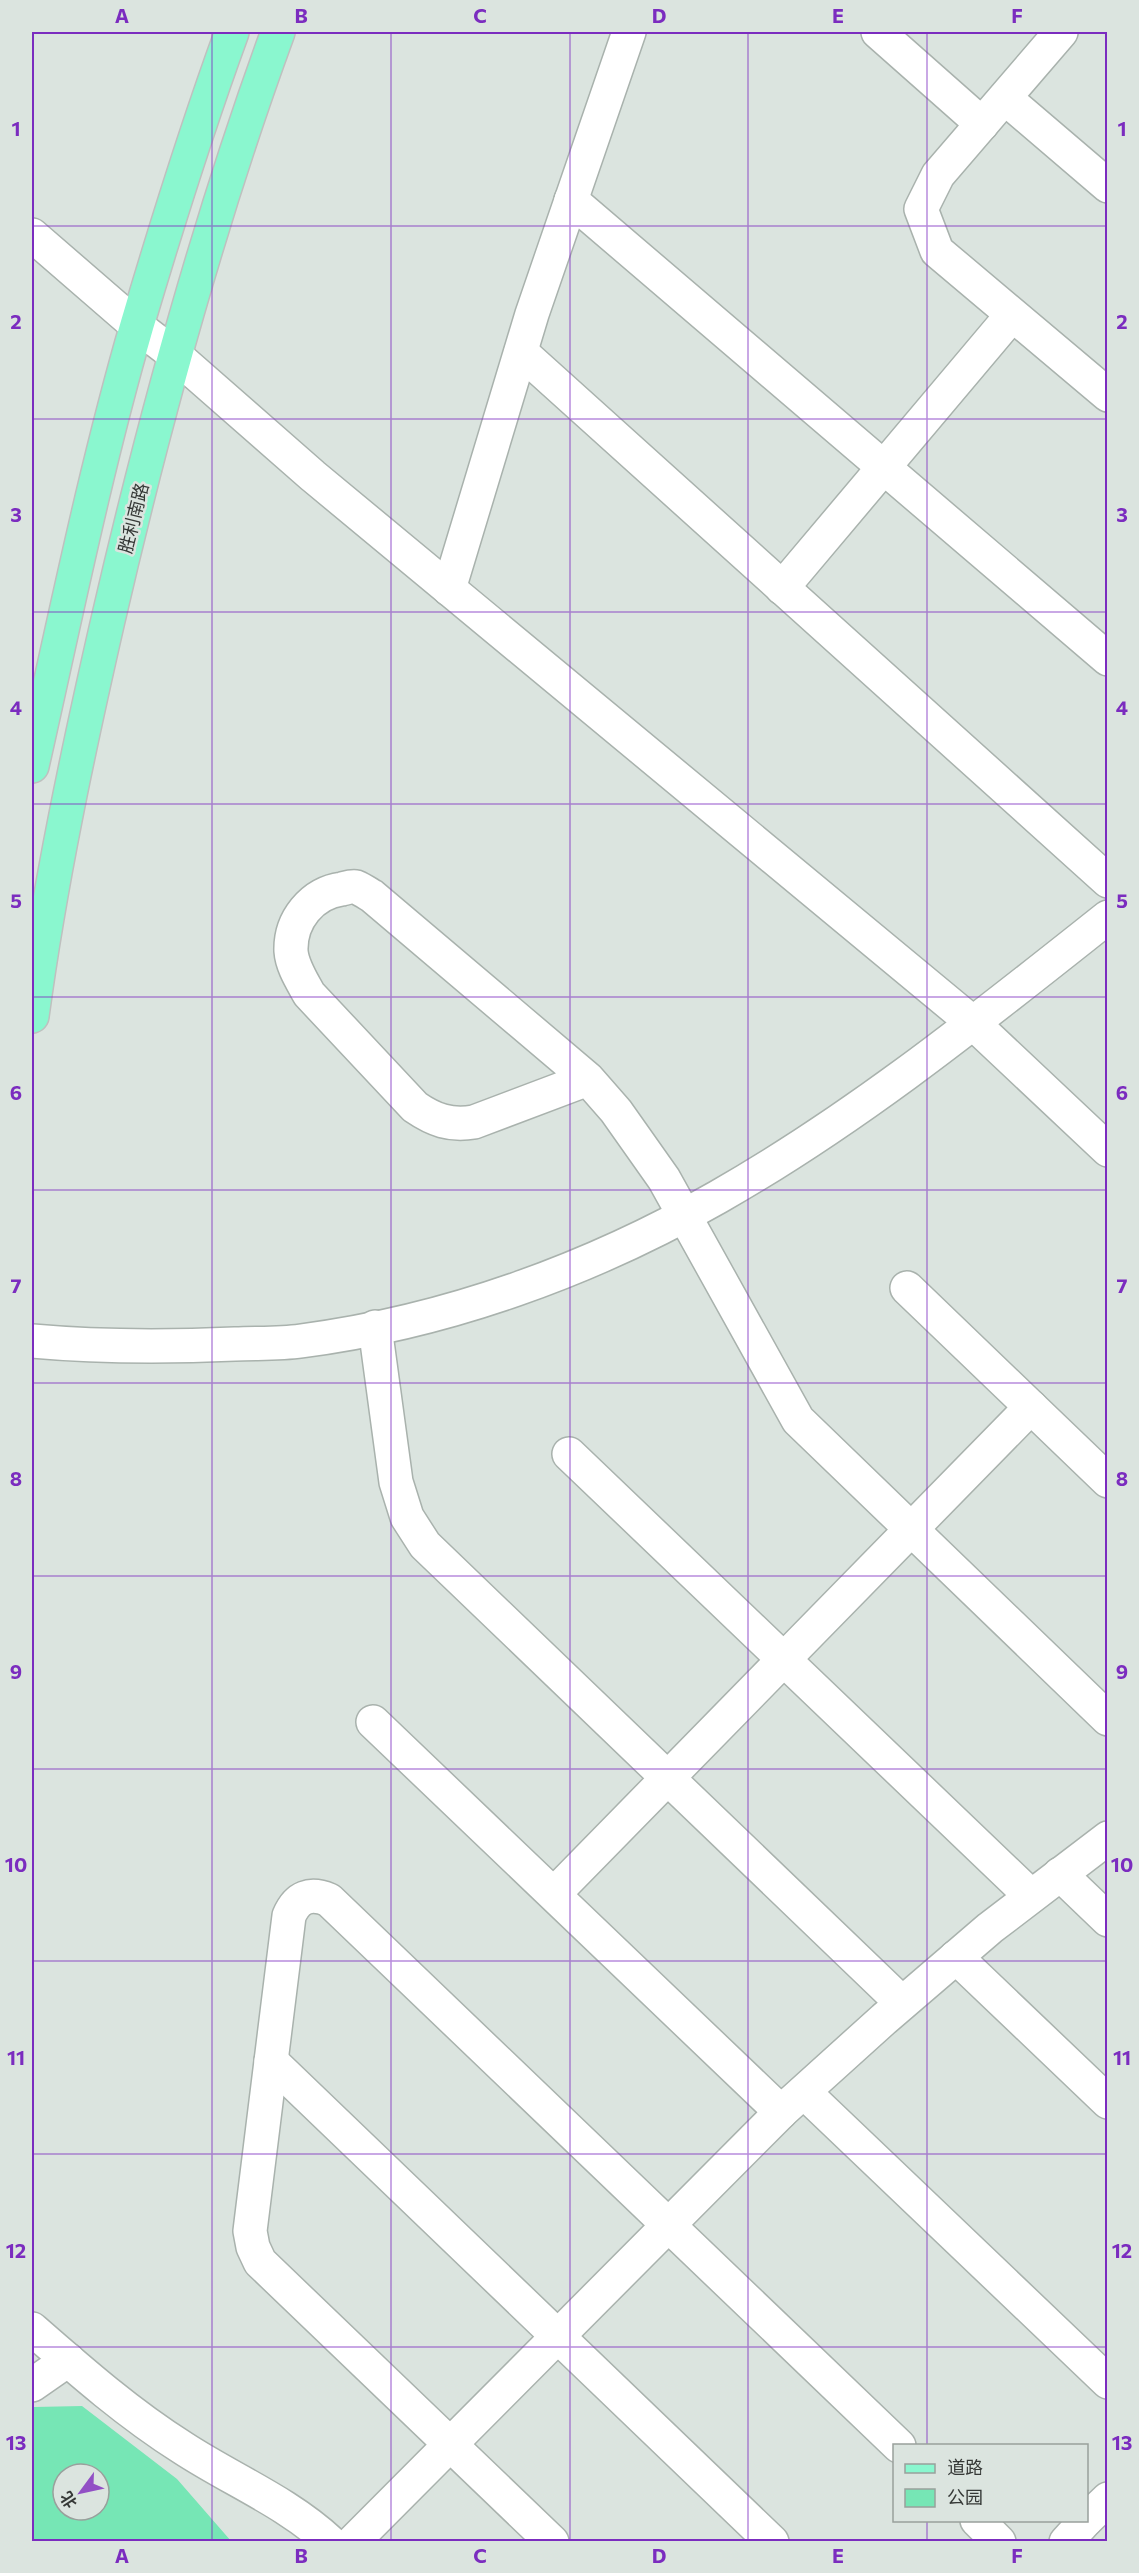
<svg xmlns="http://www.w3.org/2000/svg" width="1139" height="2573" viewBox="0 0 1139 2573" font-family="Commissioner,'Noto Sans SC',sans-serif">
  <rect width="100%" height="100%" fill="#dbe4df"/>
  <path fill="#76e6b5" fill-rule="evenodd" d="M82,2406L177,2479L231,2541H32V2409L34,2407ZM63,2474H99V2510H63Z"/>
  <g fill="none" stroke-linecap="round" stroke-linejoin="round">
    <g stroke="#a9b2ad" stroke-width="36">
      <g id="minor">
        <polyline points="878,32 982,124"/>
        <polyline points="1061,32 938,175 921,209 937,251 1108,395"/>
        <polyline points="1005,98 1108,186"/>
        <polyline points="571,200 1108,659"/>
        <polyline points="32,235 137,326 175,355 313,476 973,1023 1108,1150"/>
        <polyline points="521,352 1108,881"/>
        <polyline points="782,588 1012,315"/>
        <polyline points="449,589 532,314 629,32"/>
        <path d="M588,1079L474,1122C450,1126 434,1120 415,1107L309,994C302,981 292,966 291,951C290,920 312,893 342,889C346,888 352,886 356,887C361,889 367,893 372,896L588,1079L616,1111L664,1179L798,1420L1108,1719"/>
        <polyline points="907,1288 1108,1481"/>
        <polyline points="375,1327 396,1482 407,1517 425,1545 902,2003"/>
        <path d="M32,1341C99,1347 168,1347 235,1344C257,1343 280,1344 301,1341C447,1322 590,1270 718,1197C857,1118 983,1016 1108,917"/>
        <polyline points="569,1454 1031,1896"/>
        <polyline points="373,1722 781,2112"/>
        <polyline points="1060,1874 1108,1920"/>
        <polyline points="554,1894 1031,1407"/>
        <polyline points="956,1957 1108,2102"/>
        <polyline points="271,2061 772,2542"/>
        <polyline points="804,2092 1108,2382"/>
        <path d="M32,2329C80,2371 129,2414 183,2448C232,2480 287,2502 330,2542"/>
        <polyline points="32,2385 68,2360"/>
        <polyline points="977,2520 999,2542"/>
        <polyline points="1086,2520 1108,2499"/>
        <polyline points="353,2542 781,2112 884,2019 990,1928 1108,1838"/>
        <path d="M552,2542L260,2262L253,2247L250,2231L289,1916C297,1897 310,1892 329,1900L899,2446"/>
        <polyline points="1066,2542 1086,2520"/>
      </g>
    </g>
    <g stroke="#bfc0bf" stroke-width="36">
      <g id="major">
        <path d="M32,766C65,619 95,470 137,325C166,227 197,128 232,32"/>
        <path d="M32,1016C50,883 78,751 108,620C154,421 208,223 278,32"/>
      </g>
    </g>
    <use href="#minor" stroke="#fff" stroke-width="33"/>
    <use href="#major" stroke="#8af7cf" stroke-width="33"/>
  </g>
  <path fill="none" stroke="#7b2cbf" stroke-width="1.5" stroke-opacity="0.55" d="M212,32V2542M391,32V2542M570,32V2542M748,32V2542M927,32V2446M32,226H1108M32,419H1108M32,612H1108M32,804H1108M32,997H1108M32,1190H1108M32,1383H1108M32,1576H1108M32,1769H1108M32,1961H1108M32,2154H1108M32,2347H1108M927,2520V2542"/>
  <g text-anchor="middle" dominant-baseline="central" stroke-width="5" stroke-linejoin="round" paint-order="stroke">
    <g font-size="18" fill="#363937" stroke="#dbe4df">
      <text transform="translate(133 518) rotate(-76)">胜利南路</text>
    </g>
  </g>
  <rect width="1139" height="2573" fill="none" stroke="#dbe4df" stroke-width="66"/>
  <rect x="893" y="2444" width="195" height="78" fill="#dbe4df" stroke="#99a09c" stroke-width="1.5"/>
  <rect x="905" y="2464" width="30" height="9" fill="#8af7cf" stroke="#99a09c" stroke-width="1.5"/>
  <text x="947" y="2474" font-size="18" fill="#363937">道路</text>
  <rect x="905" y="2489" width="30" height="18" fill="#76e6b5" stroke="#99a09c" stroke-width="1.5"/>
  <text x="947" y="2504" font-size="18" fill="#363937">公园</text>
  <g transform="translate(81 2492) rotate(237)"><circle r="28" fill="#dbe4df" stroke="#99a09c" stroke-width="1.5"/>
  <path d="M0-4.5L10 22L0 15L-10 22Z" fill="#9250c5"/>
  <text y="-9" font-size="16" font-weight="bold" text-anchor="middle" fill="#363937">北</text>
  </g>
  <rect x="33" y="33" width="1073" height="2507" fill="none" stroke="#7b2cbf" stroke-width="2"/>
  <g font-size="20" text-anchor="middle" font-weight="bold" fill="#7b2cbf">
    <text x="122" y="23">A</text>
    <text x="301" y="23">B</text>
    <text x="480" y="23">C</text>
    <text x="659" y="23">D</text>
    <text x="838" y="23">E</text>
    <text x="1017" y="23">F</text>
    <text x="16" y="136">1</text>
    <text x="1122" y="136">1</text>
    <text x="16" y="329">2</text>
    <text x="1122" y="329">2</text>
    <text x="16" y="522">3</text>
    <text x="1122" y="522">3</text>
    <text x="16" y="715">4</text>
    <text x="1122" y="715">4</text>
    <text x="16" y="908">5</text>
    <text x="1122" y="908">5</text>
    <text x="16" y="1100">6</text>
    <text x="1122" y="1100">6</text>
    <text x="16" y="1293">7</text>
    <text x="1122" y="1293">7</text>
    <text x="16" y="1486">8</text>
    <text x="1122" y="1486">8</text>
    <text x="16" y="1679">9</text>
    <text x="1122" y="1679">9</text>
    <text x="16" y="1872">10</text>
    <text x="1122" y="1872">10</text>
    <text x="16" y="2065">11</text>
    <text x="1122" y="2065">11</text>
    <text x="16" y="2258">12</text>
    <text x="1122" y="2258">12</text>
    <text x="16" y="2450">13</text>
    <text x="1122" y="2450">13</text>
    <text x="122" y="2563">A</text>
    <text x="301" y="2563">B</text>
    <text x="480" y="2563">C</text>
    <text x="659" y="2563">D</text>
    <text x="838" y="2563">E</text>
    <text x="1017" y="2563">F</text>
  </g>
</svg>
